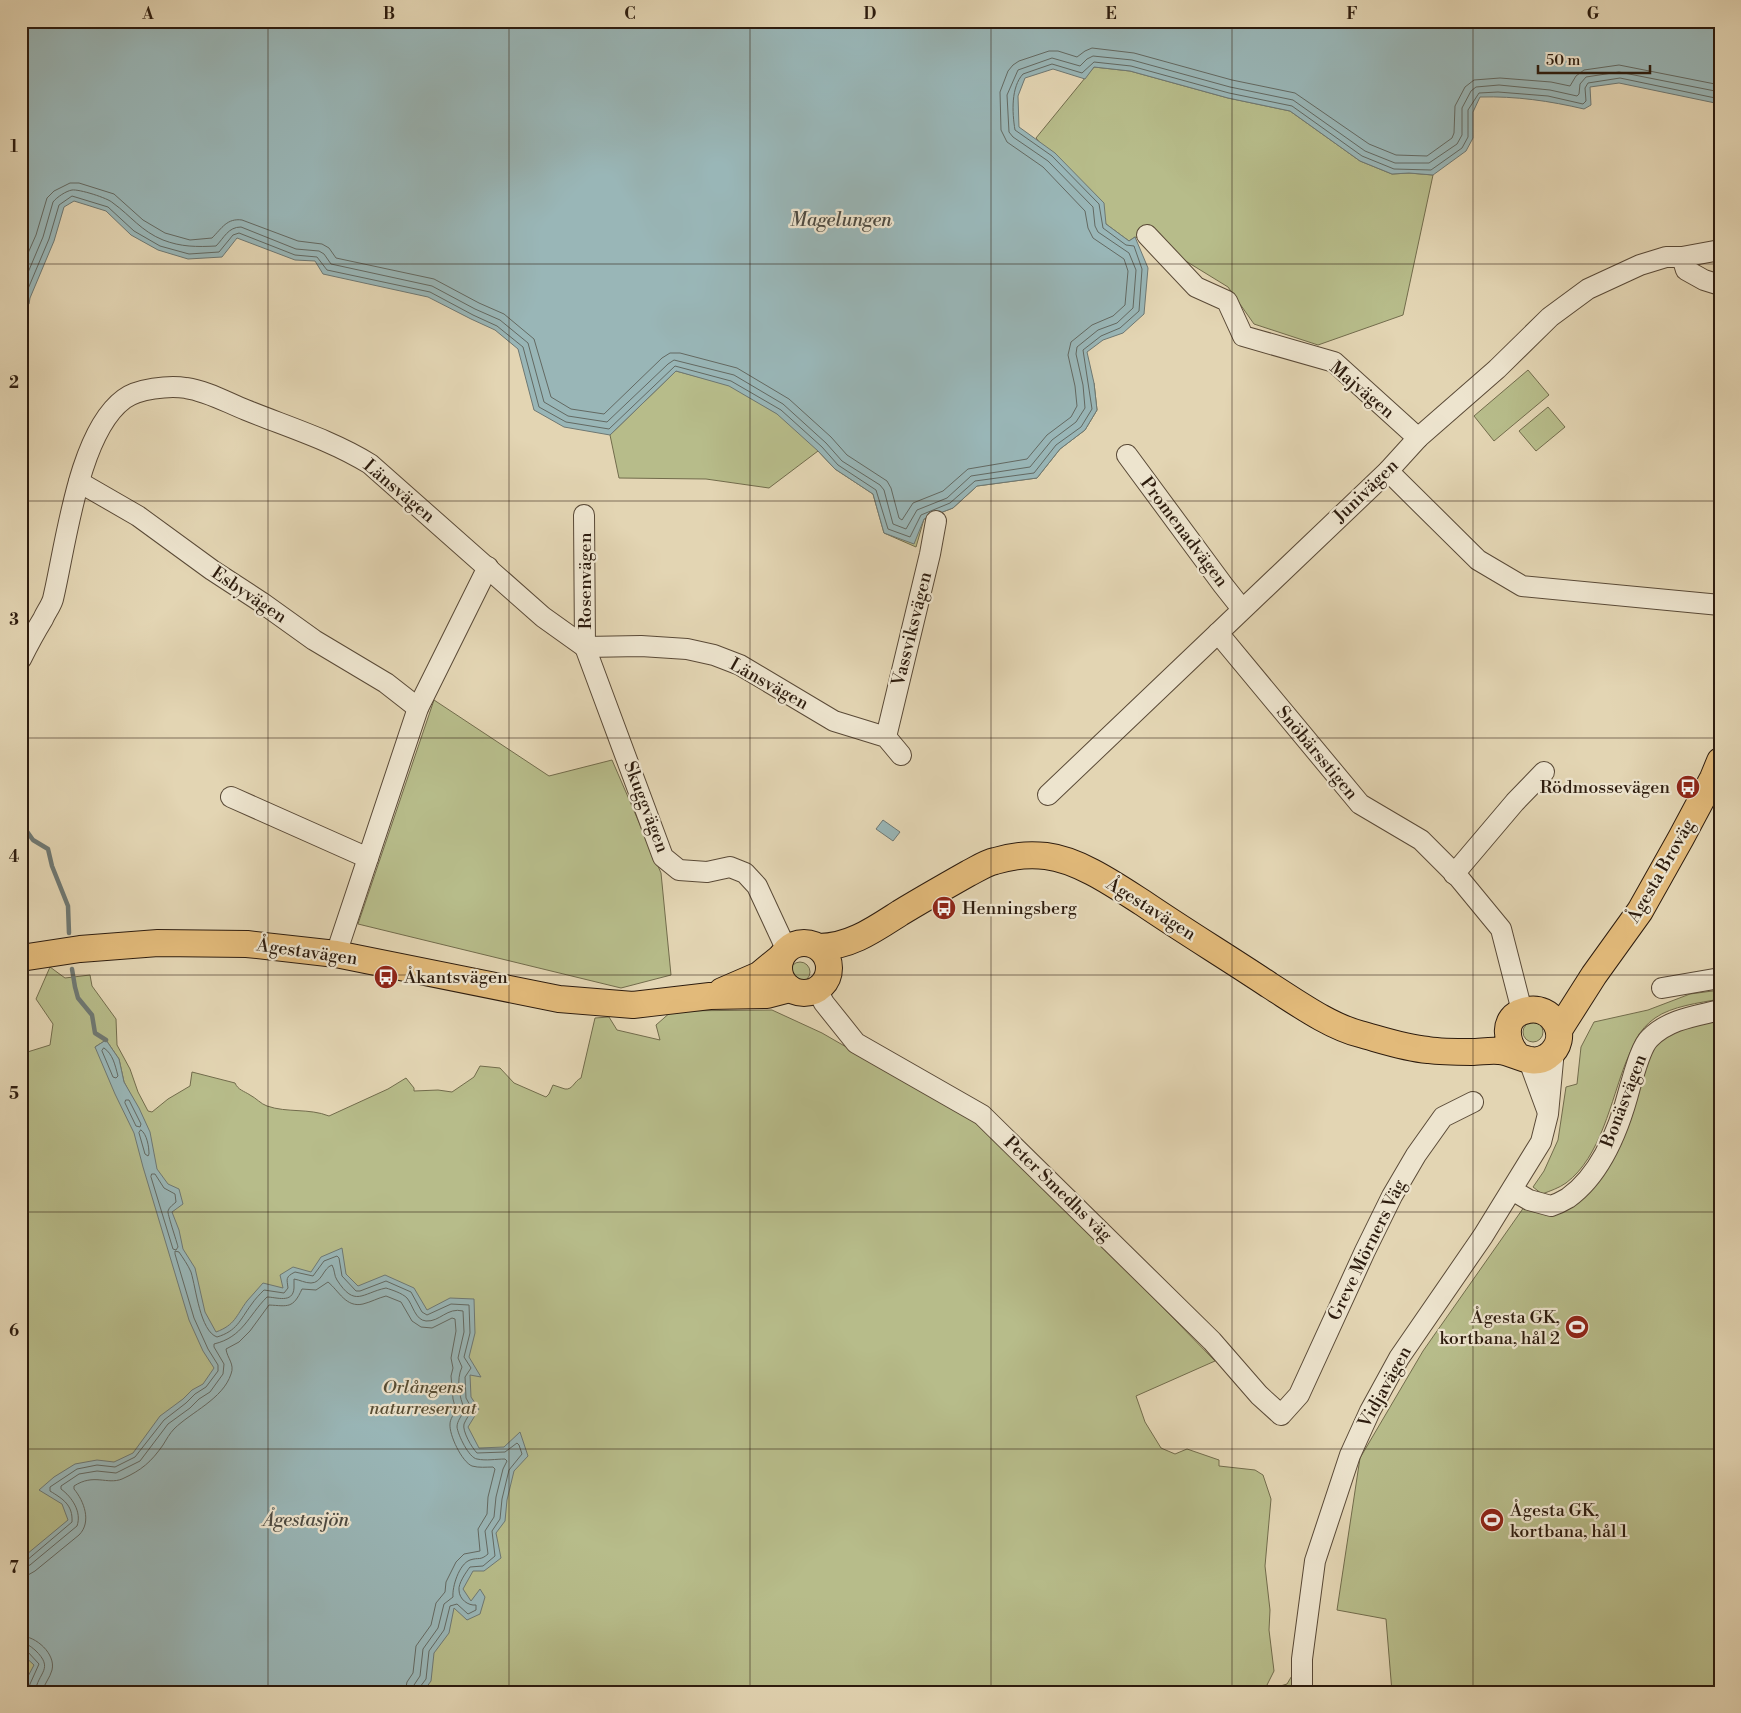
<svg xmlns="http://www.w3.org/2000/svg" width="1741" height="1713" viewBox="0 0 1741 1713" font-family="'Libre Bodoni',serif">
  <rect width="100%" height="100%" fill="#e3d5b3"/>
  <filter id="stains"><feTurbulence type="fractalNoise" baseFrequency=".004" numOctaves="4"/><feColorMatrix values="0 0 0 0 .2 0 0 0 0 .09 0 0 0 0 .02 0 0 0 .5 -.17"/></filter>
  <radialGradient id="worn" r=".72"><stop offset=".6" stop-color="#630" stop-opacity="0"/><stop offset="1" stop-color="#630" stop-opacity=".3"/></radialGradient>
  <g fill="#b7bc8a" stroke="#726c4c" fill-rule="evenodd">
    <polygon points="1094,67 1130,71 1228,98 1290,111 1360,161 1392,174 1409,173 1433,175 1403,315 1318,345 1254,324 1228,287 1158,244 1135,237 1129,241 1106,224 1036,138"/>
    <polygon points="1528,370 1549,395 1494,441 1474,416"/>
    <polygon points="676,371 729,385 778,414 1094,383 1097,410 1085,430 1060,449 1037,478 977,486 953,508 924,519 916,547 884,533 873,494 835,469 818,451 769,488 706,479 619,478 610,435"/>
    <polygon points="1548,407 1565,427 1536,451 1519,431"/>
    <polygon points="434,700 549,776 612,760 661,873 671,975 621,988 358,924"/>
    <circle cx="800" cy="972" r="10"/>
    <path d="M50,967L65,978L90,975L92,986L116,1019L117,1045L130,1069L138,1092L148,1111L152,1112L168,1099L190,1086L192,1072L235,1083C238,1090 244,1091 250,1095C256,1098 261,1104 267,1106C287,1113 309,1108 329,1116L388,1089L406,1078L414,1088V1091L438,1090L452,1092L474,1077L480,1066L500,1068L514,1083L546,1097L549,1094L553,1085C557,1086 561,1088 565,1089C573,1090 574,1081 581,1078L595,1018L609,1017L617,1030L660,1040L656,1025L672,1011L772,1010L822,1033L964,1115L987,1127L1215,1361L1136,1396L1145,1422L1161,1448L1175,1454L1187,1449L1219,1460V1466L1255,1470L1263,1475L1271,1499L1265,1566L1270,1610L1269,1630L1274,1671L1264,1691L1287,1684L1302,1659V1692H21V1054L50,1045L53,1024L36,999ZM106,1040L119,1059L124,1082L144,1120L95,1047Z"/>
    <path d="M1720,990V999C1699,1003 1672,1006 1655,1018C1638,1030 1634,1044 1626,1062C1611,1100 1601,1157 1566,1183C1559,1188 1550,1191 1542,1194L1533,1187L1544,1171L1558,1140L1566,1087L1577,1084L1581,1047L1594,1022L1648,1010L1690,994Z"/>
    <polygon points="1720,1010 1720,1692 1392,1692 1386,1619 1337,1610 1360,1458 1423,1351 1529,1200 1551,1206 1587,1180 1649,1038"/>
    <circle cx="1533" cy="1032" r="10"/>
  </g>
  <g fill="#99b6b7" stroke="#6e7873">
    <path d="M21,21H1720V104L1619,83L1590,87L1591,105L1584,109C1550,101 1516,96 1480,97L1473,112V138L1466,151L1433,175L1409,173L1392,174L1360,161L1290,111L1228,98L1130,71L1094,67L1085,79L1053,69L1025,78L1018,96L1019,127L1055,153L1104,203L1106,224L1129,241L1135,237L1148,268L1144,314L1123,333L1103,340L1087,352L1094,383L1097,410L1085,430L1060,449L1037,478L977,486L953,508L924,519L914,544L884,533L873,494L835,469L818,451L777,414L729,386L676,371L610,435L564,427L534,410L518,349L495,330L471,319L428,297L323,274L315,261L295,260L237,238L222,257L188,259L158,250L131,235L106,211L74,201L64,207L54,241L30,298L29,304L21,313Z"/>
    <polygon points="883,820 900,832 893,841 876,829"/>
    <path d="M106,1040L119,1059L124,1082L139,1108L150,1132L157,1169L168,1184L179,1189L183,1204L172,1212L179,1230L183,1249L195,1268L205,1312L216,1332C235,1325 236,1316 247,1301C252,1295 258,1289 263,1283L283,1288L280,1275L293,1267L311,1272L321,1257L342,1248L346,1274L358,1286L385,1275L414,1288L427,1310L450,1298L474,1299L475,1333L469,1357L481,1377L470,1375L471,1397L479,1409L468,1427L479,1448L504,1447L520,1432L528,1456L514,1471L507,1500L505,1521L496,1533L501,1558L484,1571H473L463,1589L471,1601L480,1589L485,1597L480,1614L467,1620L454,1608L449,1633L434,1653L431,1681L423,1692H23L25,1682L34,1665L21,1653V1559L68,1520L62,1504L39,1490L54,1477L75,1464L97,1460L114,1462L133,1453L160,1416L183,1399L192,1390L203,1384L214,1368L203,1351L189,1320L143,1167L134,1133L115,1094L95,1047Z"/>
  </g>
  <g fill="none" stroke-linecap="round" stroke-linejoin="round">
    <g stroke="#636962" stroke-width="1">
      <path d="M21,269L36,235L47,198L54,191L70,183H79L114,194L143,220L165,233L190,240L212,238C222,228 227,218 242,220L298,241L322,244L329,248L336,258L434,279L479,303L504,314L534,339L551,397L571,409L604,414L662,358L670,353H680L737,368L789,399L831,437L847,455L887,481L891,488L899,518L902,520L913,503L943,491L968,469L1027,459L1047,435L1071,417L1077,406L1075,386L1068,355L1071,342L1092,325L1113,316L1125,305L1128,271L1124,259L1093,238L1088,228L1085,211L1043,167L1007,142L1001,130L1000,92L1008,71L1013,65L1019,61L1049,51H1058L1077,57L1085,51L1092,48L1134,53L1232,80L1295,93L1369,144L1396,155L1427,156L1452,138L1454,133L1455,106L1465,87L1474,80L1500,78L1551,82L1570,86L1576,76L1584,70L1619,65L1720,85"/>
      <path d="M21,289L43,237L53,202C57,197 66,191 72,190C79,189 108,198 113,203C131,216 141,231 163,240C181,247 197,247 216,246C224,238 228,227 241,227L296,249L319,251L324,254L331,264L432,286L475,309L500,320L528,343L544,402L568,416L607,422L668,364L674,360L734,375L783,404L826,443L842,461L880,485L884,490L893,524L906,529L917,510L947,498L971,476L1030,467L1052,440L1076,422L1085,408L1083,385L1076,354L1077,347L1098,330L1117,323L1133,308L1136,270L1129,253L1098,232L1095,226L1093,207L1048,161L1013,137L1009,132L1007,95L1018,70L1052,58L1080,66L1087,59L1093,56L1132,60L1230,87L1293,100L1365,151L1395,163H1429L1457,144L1462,135V108L1471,91L1476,87L1499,85L1550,90L1577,96L1579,94L1580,84L1586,77L1619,72L1720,92"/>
      <path d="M21,306L24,302L25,296L49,239L59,205L72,196L108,207L134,231L160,246L189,254L219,252L233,235L239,233L295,255L317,257L327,270L430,292L473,315L497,326L523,347L539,407L566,422L609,429L675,366L731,381L781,410L822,447L838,465L876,490L888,529L910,537L921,515L950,503L975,481L1034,473L1056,445L1081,427L1092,409L1083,350L1101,336L1120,328L1139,311L1142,269L1134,246L1126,245L1103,228L1099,204L1052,156L1015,130C1012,112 1011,87 1023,74L1052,64L1082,73L1094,62L1131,66L1229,93L1292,106L1362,156L1394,169L1431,170L1462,148L1468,137V110L1479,93L1498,92L1548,96L1583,104L1586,101L1585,88L1588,83L1620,78L1720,99"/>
      <path d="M104,1048C113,1054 115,1065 118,1076L116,1078L113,1077L102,1051Z"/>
      <polygon points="126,1100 129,1100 141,1124 140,1127 136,1126 125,1103"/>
      <path d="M141,1130C147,1134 149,1147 149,1154L148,1156L145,1154L139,1133Z"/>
      <path d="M152,1174H155L164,1188L175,1194L176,1202C174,1204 169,1207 168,1211C167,1213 177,1242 178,1247L176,1250L173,1249L151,1177Z"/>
      <path d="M21,1562L26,1561L72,1522C73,1505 63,1499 50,1491V1487L77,1469L97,1465L115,1467L135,1457L164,1420L186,1403L195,1394L206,1387L218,1371V1365L208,1349L194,1318L175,1254V1251L179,1252C183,1258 188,1265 191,1272C196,1288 200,1331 217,1337C237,1331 240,1320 251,1305C255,1299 260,1294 264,1290L284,1293L288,1288C287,1279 285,1277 295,1272L313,1276L324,1261L337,1256L339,1258L342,1276L356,1291H360L386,1281L411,1292L422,1312L427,1315L451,1304L469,1305L470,1333L464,1357L471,1368L465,1377L466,1398L472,1409C470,1414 466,1419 464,1424C462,1431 472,1448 477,1453L505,1452L517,1443L519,1445L522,1454L509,1470L502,1499L500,1519L492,1531L495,1556L483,1566L470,1567C466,1572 458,1584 459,1590C459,1599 468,1606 476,1605V1610L468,1614L457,1604L450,1606L444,1630L429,1651L426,1679L420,1687L419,1692"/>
      <path d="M21,1568L30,1565L77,1526C82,1512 72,1497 61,1489V1486L79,1474L97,1471L116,1473L140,1461L168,1424L190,1408L199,1399L210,1392L223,1374L224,1364L214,1347V1344C243,1337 248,1316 267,1297C276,1297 293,1304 294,1288C294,1285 294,1282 294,1279C300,1280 305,1283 311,1283C322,1283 323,1268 332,1265C335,1270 334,1276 337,1280C355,1308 362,1293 386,1288C392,1290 402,1293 407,1298C413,1305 415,1320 426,1321C440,1322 447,1307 463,1311L464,1332L458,1358L462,1367C456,1380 459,1397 465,1410C462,1415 457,1421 457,1427C458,1435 469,1458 477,1459C486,1461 496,1459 505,1459L507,1461L503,1469L496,1497L494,1517L485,1531L488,1554C480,1561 479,1557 470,1560C459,1564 452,1587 453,1597L444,1604L438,1628L423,1649L420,1676L414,1685L413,1692"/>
      <path d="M21,1576L28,1575L35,1571L79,1535C92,1522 84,1501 74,1489V1486C94,1473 107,1485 122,1479C142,1470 151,1462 163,1445C166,1440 170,1433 174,1429C191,1412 223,1399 231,1374C235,1364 227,1358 226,1349L239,1342L250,1331L269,1305C288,1306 293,1309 302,1289L316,1290L328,1282C339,1291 346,1308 363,1304C371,1302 378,1298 386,1296L401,1302L412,1321L421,1327L432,1328L452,1318L455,1319L456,1331L451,1358L453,1368L451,1376L453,1399L456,1410C454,1414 450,1419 450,1424C449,1435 462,1462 472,1466C479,1468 486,1467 493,1467L495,1469L488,1497L487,1514L478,1529L480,1551L464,1554L456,1562L446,1582L445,1592L436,1603L431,1625L416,1646L413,1673L407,1682L405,1692"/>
      <path d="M21,1636C36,1636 56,1654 52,1670C50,1678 44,1684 42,1692"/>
      <path d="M21,1643C28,1644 30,1646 35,1650C55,1669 38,1672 35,1692"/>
      <polyline points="21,1650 27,1651 39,1664 30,1684 28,1692"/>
    </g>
    <g stroke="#6e7873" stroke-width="4.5">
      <polyline points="21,823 33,840 48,849 52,866 68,906 69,933"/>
      <polyline points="72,969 75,987 78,998 92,1015 95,1033 106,1040"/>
    </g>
    <g stroke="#5a4a37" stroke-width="22">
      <g id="minor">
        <polyline points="1147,235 1196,287 1227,301 1243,336 1334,362 1418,438"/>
        <polyline points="1682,257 1686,270 1704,280 1720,285"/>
        <polyline points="1127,455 1223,585 1242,609"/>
        <polyline points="1388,471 1478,560 1522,586 1720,605"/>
        <polyline points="79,482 138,516 212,570 261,602 314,640 386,683 418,708"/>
        <polyline points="584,515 585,647 663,857 679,870 707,872 730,867 745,873 757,886 783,942 792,945"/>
        <polyline points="1218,633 1360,804 1421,840 1459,878 1501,929 1522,1011"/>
        <path d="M21,659C28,645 35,632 43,619C46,612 51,606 53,599C66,545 78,433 124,399C137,389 169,385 186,388C207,391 226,402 246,410C288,427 331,440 370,464L543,617L585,647L641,646L687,649L714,655L740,665L834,721L886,737L901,755"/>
        <polyline points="886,737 930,554 936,521"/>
        <polyline points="1048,795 1388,471 1418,438 1497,369 1550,317 1588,289 1640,265 1666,257 1682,257 1720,250"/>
        <polyline points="231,797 368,858"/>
        <polyline points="1454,874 1515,802 1544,772"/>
        <polyline points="336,954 418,708 488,567"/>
        <polyline points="1662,988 1720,978"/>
        <polyline points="817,990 824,1003 856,1043 982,1115 1212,1341 1259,1395 1281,1415 1299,1395 1365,1251 1392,1196 1416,1155 1443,1117 1473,1102"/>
        <polyline points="1529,1061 1547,1110"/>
        <path d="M1512,1190L1529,1200L1551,1206C1557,1204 1563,1201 1568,1198C1603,1173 1620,1126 1630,1087C1634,1074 1641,1046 1650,1038C1669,1019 1696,1016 1720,1010"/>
        <polyline points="1302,1692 1302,1659 1315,1561 1350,1455 1370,1411 1399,1358 1483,1236 1541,1142 1548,1114 1554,1050"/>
      </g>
    </g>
    <g stroke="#2d1c0e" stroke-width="28">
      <g id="major">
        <circle cx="804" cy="968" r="25"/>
        <path d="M819,947C850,947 875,929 900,913C923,899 946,886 969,873C977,869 986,863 995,861C1011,856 1029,854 1046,856C1079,860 1115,885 1143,903C1184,931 1227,957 1269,985C1296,1002 1329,1026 1360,1034C1382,1040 1405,1048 1428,1050C1442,1052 1457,1052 1471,1052C1480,1052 1490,1050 1499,1051C1515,1052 1532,1068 1548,1056C1572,1039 1554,1002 1524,1011C1502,1017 1505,1042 1518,1056"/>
        <polyline points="21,958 80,949 158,943 247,944 336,954 559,999 633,1005 710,996 767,995 790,989"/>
        <polyline points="722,991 759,975 781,957"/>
        <polyline points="1559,1030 1594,975 1640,911 1681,838 1713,778 1720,761"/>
      </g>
    </g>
    <use href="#minor" stroke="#ede4ce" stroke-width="20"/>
    <use href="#major" stroke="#e2ba7a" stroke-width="26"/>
  </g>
  <path fill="none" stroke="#2d1c0e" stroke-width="1" stroke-opacity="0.55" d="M268,21V1692M509,21V1692M750,21V1692M991,21V1692M1232,21V1692M1473,21V1692M21,264H1720M21,501H1720M21,738H1720M21,975H1720M21,1212H1720M21,1449H1720"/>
  <defs>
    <g id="bus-disc" transform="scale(1.25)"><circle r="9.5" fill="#8f2418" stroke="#ede4ce"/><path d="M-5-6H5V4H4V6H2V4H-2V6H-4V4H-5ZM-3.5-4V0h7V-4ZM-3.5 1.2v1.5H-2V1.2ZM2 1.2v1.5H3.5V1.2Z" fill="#fff"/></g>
    <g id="stadium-disc" transform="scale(1.25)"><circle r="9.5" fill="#8f2418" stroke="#ede4ce"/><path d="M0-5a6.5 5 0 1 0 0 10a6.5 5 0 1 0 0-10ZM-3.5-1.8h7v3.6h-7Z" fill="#fff"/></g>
  </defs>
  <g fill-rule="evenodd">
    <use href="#bus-disc" x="1688" y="787"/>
    <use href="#bus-disc" x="944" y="908"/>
    <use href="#bus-disc" x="386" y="977"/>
    <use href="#stadium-disc" x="1577" y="1327"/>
    <use href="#stadium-disc" x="1492" y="1520"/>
  </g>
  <g text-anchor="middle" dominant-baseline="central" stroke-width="4.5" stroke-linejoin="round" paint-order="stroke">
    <g font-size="18" fill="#2d1c0e" stroke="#ede4ce">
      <text transform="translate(1362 390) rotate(40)">Majvägen</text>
      <text transform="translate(399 491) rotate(40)">Länsvägen</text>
      <text transform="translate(1366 491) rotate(-44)">Junivägen</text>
      <text transform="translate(1184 532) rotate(53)">Promenadvägen</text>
      <text transform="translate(585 581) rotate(-90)">Rosenvägen</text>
      <text transform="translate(249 595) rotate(34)">Esbyvägen</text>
      <text transform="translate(912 629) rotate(-76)">Vassviksvägen</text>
      <text transform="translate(769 684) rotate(29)">Länsvägen</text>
      <text transform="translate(1317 753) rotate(50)">Snöbärsstigen</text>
      <text transform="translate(646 807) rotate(69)">Skuggvägen</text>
      <text transform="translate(1661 871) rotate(-60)">Ågesta Broväg</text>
      <text transform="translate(1151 909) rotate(32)">Ågestavägen</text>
      <text transform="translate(307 952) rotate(8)">Ågestavägen</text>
      <text transform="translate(1624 1101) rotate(-69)">Bonäsvägen</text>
      <text transform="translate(1058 1189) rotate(44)">Peter Smedhs väg</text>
      <text transform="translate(1367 1250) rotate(-64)">Greve Mörners Väg</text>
      <text transform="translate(1385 1387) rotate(-61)">Vidjavägen</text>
    </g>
    <g font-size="18" fill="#2d1c0e" stroke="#ede4ce" text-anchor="start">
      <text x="1670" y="787" text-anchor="end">Rödmossevägen</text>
      <text x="962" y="908">Henningsberg</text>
      <text x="404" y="977">Åkantsvägen</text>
      <text x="1560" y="1317" text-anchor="end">Ågesta GK,<tspan x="1560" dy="21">kortbana, hål 2</tspan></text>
      <text x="1510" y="1510">Ågesta GK,<tspan x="1510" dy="21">kortbana, hål 1</tspan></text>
    </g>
    <g font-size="18" font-style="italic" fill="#564c33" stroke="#ede4ce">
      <text x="423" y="1387">Orlångens<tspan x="423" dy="21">naturreservat</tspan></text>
    </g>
    <g font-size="19" font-style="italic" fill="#4d4a41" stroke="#ede4ce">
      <text x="841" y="220">Magelungen</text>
      <text x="306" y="1520">Ågestasjön</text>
    </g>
  </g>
  <rect width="1741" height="1713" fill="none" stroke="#e3d5b3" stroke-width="55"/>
  <path d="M1538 65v8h112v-8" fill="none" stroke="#2d1c0e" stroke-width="2.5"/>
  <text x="1546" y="65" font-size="15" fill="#2d1c0e" stroke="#ede4ce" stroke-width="4" paint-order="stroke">50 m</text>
  <rect x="28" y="28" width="1686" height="1658" fill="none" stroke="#2d1c0e" stroke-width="2"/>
  <g font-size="16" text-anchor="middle" font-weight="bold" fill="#2d1c0e">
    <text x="148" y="19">A</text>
    <text x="389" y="19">B</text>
    <text x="630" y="19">C</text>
    <text x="870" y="19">D</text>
    <text x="1111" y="19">E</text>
    <text x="1352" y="19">F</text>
    <text x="1593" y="19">G</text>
    <text x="14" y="152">1</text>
    <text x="14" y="388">2</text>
    <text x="14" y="625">3</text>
    <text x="14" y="862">4</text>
    <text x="14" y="1099">5</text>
    <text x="14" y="1336">6</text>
    <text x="14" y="1573">7</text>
  </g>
  <rect width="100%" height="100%" filter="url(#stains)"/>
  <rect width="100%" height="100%" fill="url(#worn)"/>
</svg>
